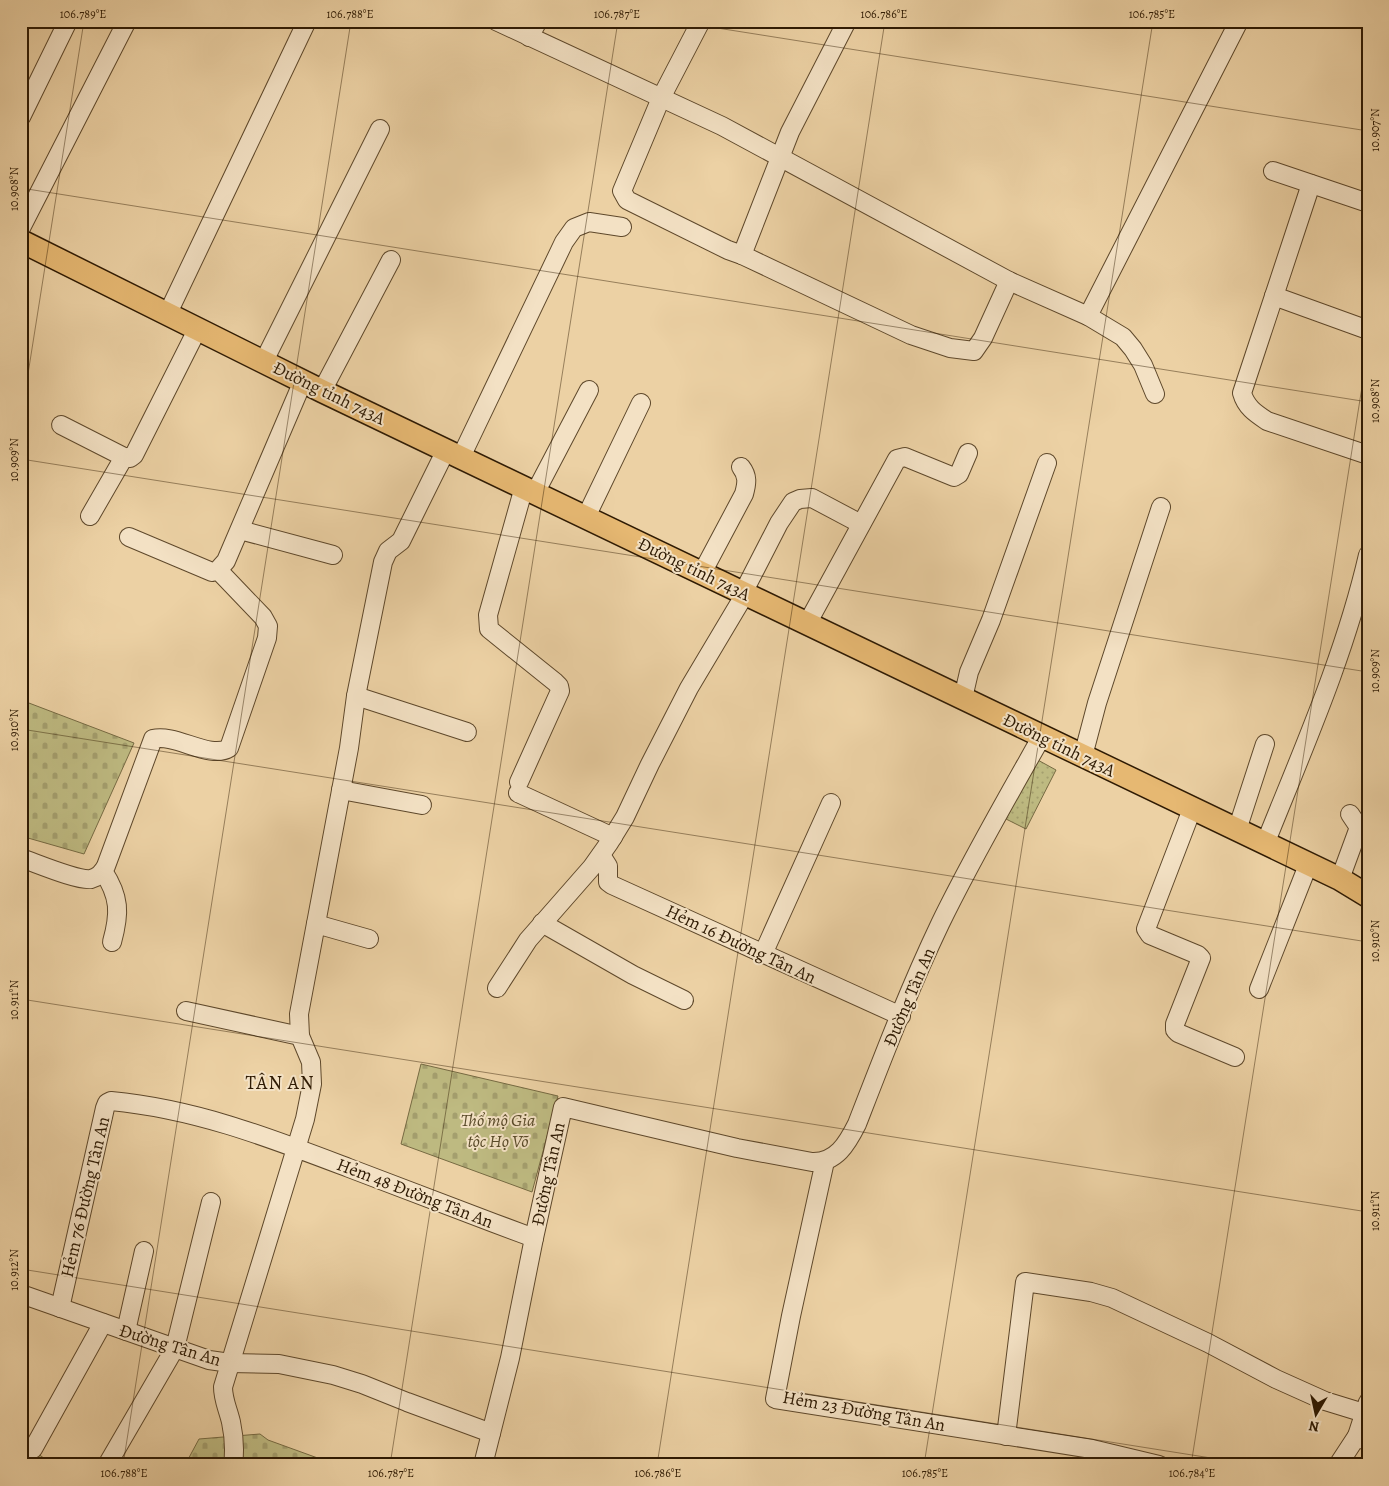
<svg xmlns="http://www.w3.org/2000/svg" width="1389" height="1486" viewBox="0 0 1389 1486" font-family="Alegreya,serif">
  <defs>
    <pattern id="cemetery-stones" width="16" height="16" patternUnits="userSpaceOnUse" patternTransform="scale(1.25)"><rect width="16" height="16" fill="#beba81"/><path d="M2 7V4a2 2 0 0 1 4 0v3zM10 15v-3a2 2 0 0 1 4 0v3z" fill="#a49f6e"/></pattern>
    <pattern id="park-dots" width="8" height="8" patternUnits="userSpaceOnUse" patternTransform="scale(1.25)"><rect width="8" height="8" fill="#beba81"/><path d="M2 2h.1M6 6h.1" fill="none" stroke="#a49f6e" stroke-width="1.8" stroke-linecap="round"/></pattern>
  </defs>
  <rect width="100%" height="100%" fill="#ecd1a4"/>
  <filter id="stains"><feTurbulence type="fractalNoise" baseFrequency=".004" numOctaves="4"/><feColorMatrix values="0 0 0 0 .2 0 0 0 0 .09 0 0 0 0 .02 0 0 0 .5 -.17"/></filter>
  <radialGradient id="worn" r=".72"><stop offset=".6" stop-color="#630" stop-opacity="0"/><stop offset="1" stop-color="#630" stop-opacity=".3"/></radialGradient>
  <polygon fill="#beba81" stroke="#766a42" points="21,1441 53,1465 21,1465"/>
  <g fill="url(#cemetery-stones)" stroke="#766a42">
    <polygon points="21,700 134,743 84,854 21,836"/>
    <polygon points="421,1064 558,1096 532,1192 401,1144"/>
    <polygon points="260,1434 268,1440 337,1465 185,1465 199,1439"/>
  </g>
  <polygon fill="url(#park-dots)" stroke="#766a42" points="1036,759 1056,770 1026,829 1006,819"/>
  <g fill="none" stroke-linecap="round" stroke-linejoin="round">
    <g stroke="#5e482b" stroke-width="20">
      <g id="minor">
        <polyline points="496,21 722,126 1009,281 1088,316 1123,337 1133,349 1143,365 1155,394"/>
        <polyline points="701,21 661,98 622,191 627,200 728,250 742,255"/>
        <polyline points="847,21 790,132 742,255 911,335 950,348 974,351 983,338 1009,281"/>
        <polyline points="529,37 538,21"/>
        <polyline points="21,117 68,21"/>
        <polyline points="1273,171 1368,203"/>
        <path d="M1311,184L1242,393C1246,407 1255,413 1267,421L1368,455"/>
        <polyline points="21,228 127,21"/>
        <polyline points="1274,296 1368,330"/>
        <polyline points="168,313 307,21"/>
        <polyline points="1088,316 1239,21"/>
        <polyline points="264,361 380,129"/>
        <polyline points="322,391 391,260"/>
        <polyline points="61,425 124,457 130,458 134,455 198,328"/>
        <polyline points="461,457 564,242 574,228 589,222 622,227"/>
        <polyline points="535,493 589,390"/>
        <polyline points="90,516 124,457"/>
        <polyline points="586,517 641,403"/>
        <polyline points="240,530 333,555"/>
        <polyline points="129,537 212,572 218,570 226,561 303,381"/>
        <path d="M702,573L744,494C747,483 748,476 741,467"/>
        <polyline points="743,593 779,523 793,502 800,499 812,498 861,524"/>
        <polyline points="807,624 897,459 905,457 954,477 959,474 968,453"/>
        <polyline points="356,696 467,732"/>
        <polyline points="963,698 969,672 991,620 1047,463"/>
        <polyline points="1083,756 1097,703 1161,507"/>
        <polyline points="519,782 560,691 559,686 555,682 489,629 488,615 524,487"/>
        <polyline points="341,790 422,805"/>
        <polyline points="518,793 613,837"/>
        <polyline points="1192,809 1146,929 1150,935 1198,955 1201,958 1175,1024 1175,1030 1178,1033 1235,1057"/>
        <polyline points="1237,830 1265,744"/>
        <path d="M1265,844C1303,749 1345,655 1368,555"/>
        <polyline points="601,855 608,866 608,882 612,885 901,1016"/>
        <path d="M21,858C36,863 78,881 91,879C99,877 103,872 106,866L153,739C175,733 210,760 229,748L267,638L268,626L263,617L218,570"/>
        <path d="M103,871C120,897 120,913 112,942"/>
        <polyline points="1340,879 1358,830 1358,826 1350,814"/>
        <polyline points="542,923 633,975 684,1000"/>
        <polyline points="316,924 369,939"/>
        <polyline points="763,954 831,803"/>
        <polyline points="497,988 528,940 592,867 609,843 625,817 650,764 689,688 745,594"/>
        <polyline points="1259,989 1308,865"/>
        <polyline points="186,1011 300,1036"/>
        <polyline points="825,1161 791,1316 775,1399 1092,1449 1159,1465"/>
        <polyline points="21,1294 209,1360 230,1363 279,1364 333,1375 362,1384 407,1402 491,1433"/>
        <path d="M60,1308L105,1108L107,1103L111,1101C196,1109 270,1138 349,1168C410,1191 472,1215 534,1238"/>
        <polyline points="126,1331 144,1251"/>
        <polyline points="1368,1402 1357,1436 1368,1442"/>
        <polyline points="1006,1436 1025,1282 1091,1292 1112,1298 1208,1343 1276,1379 1325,1401 1364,1413"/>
        <polyline points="33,1449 103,1323"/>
        <polyline points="107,1465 175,1348 211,1202"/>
        <path d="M233,1465C235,1450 234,1436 231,1422C228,1409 223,1400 223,1387L305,1119L312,1084L311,1062L300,1036L299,1014L349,748L356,696L383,562L388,551L401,541L446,450"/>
        <path d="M483,1465L510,1358L534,1238L563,1107L737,1148L812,1162C836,1163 847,1144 857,1124C883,1057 909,989 940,924C971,860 1007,798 1042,736"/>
        <polyline points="1338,1465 1357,1436"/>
      </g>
    </g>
    <g stroke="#2e1a03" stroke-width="25">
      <polyline id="major" points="21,241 322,391 1340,879 1368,896"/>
    </g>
    <use href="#minor" stroke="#f3e1c4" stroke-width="18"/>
    <use href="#major" stroke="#e6b872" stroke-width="22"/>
  </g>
  <path fill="none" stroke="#2e1a03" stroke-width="1" stroke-opacity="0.45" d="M673,21L1368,131M21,188L1368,402M21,418L84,21M21,459L1368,672M21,729L1368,942M21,999L1368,1212M21,1269L1255,1465M123,1465L351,21M390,1465L618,21M657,1465L885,21M924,1465L1153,21M1191,1465L1368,349"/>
  <g text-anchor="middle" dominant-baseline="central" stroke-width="4" stroke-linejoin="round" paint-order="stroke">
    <g font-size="18" fill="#2e1a03" stroke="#f3e1c4">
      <text transform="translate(329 393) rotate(26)">Đường tỉnh 743A</text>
      <text transform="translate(694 569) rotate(26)">Đường tỉnh 743A</text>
      <text transform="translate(1059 745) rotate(26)">Đường tỉnh 743A</text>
      <text transform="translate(741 944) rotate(25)">Hẻm 16 Đường Tân An</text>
      <text transform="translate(909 997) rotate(-67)">Đường Tân An</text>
      <text transform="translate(548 1174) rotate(-78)">Đường Tân An</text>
      <text transform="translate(415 1193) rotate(21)">Hẻm 48 Đường Tân An</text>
      <text transform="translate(85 1197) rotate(-77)">Hẻm 76 Đường Tân An</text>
      <text transform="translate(170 1345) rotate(17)">Đường Tân An</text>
      <text transform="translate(864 1411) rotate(10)">Hẻm 23 Đường Tân An</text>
    </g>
    <g font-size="18" font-style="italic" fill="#594a29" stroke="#f3e1c4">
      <text x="498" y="1120">Thổ mộ Gia<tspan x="498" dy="21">tộc Họ Võ</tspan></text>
    </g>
    <g font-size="19" letter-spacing="1" fill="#2e1a03" stroke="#f3e1c4">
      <text x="280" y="1083">TÂN AN</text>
    </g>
  </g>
  <rect width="1389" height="1486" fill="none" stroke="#ecd1a4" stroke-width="55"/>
  <g transform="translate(1316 1414) rotate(189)" stroke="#f3e1c4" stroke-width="4" paint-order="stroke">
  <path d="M0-4L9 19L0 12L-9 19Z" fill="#2e1a03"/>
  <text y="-8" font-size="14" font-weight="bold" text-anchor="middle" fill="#2e1a03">N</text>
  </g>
  <rect x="28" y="28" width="1334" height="1430" fill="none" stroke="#2e1a03" stroke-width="2"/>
  <g font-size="12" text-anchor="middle" fill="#2e1a03">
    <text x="83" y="18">106.789°E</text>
    <text x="350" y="18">106.788°E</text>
    <text x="617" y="18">106.787°E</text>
    <text x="884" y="18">106.786°E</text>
    <text x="1152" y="18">106.785°E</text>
    <text transform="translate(1375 130) rotate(-90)" y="4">10.907°N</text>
    <text transform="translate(14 189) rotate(-90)" y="4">10.908°N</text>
    <text transform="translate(1375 401) rotate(-90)" y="4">10.908°N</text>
    <text transform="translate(14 460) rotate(-90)" y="4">10.909°N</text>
    <text transform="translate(1375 671) rotate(-90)" y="4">10.909°N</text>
    <text transform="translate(14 730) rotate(-90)" y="4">10.910°N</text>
    <text transform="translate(1375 941) rotate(-90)" y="4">10.910°N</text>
    <text transform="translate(14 1000) rotate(-90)" y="4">10.911°N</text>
    <text transform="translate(1375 1211) rotate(-90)" y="4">10.911°N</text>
    <text transform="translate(14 1270) rotate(-90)" y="4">10.912°N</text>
    <text x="124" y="1477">106.788°E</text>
    <text x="391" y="1477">106.787°E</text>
    <text x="658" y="1477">106.786°E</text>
    <text x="925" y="1477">106.785°E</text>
    <text x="1192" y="1477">106.784°E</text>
  </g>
  <rect width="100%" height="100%" filter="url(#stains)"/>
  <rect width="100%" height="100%" fill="url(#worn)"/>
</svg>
